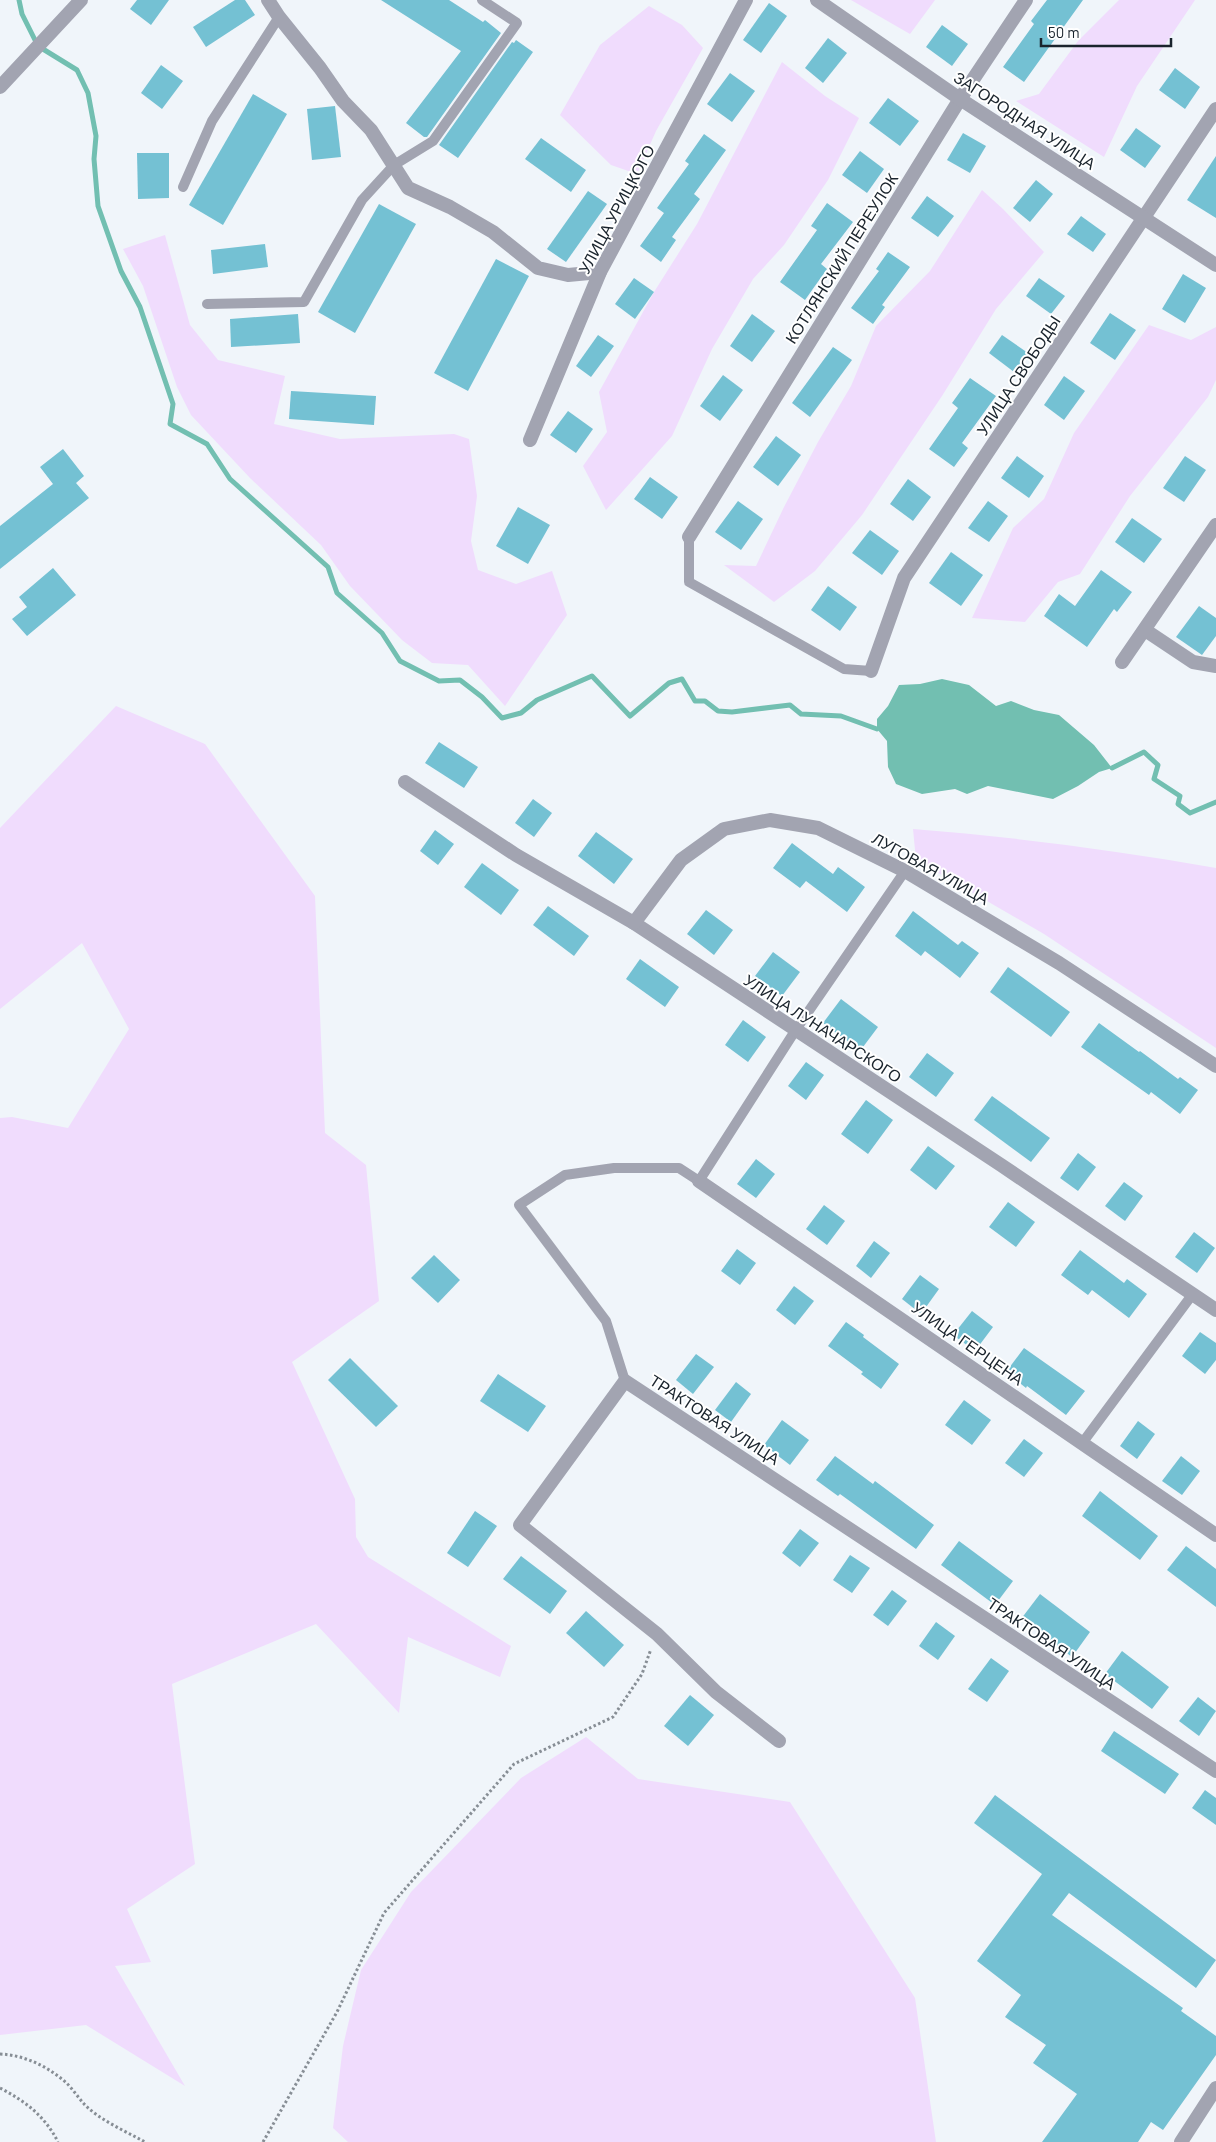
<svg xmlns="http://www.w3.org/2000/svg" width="1216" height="2142" viewBox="0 0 1216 2142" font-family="Barlow,sans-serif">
  <rect width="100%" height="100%" fill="#f0f5fa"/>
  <g fill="#f0dcfd">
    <polygon points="851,0 935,0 910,34"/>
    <polygon points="1119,0 1195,0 1137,86 1104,157 1016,101 1039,94 1078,41"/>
    <polygon points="649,6 682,25 703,48 656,131 637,174 611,165 560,115 600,45"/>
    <polygon points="782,62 825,96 859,118 828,180 784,245 753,279 712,349 672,436 606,510 583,466 607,432 599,392 654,292 697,224"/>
    <polygon points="982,190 1003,209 1044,252 996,309 942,396 862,515 815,571 774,602 724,565 756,566 784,507 818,442 851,386 876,326 930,271"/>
    <polygon points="165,235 190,325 218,360 285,376 274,424 340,439 454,434 469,439 477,496 471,541 478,570 516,584 552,571 567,615 505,706 468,665 432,663 402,640 350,586 321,545 250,478 191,415 177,387 143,286 123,249"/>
    <polygon points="1149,325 1191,340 1216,327 1216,380 1208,397 1130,496 1080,574 1058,582 1025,622 972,618 1013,528 1044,499 1074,433"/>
    <polygon points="116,706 205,744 315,896 325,1133 366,1165 379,1301 292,1362 355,1499 356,1537 368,1557 511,1646 500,1677 408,1637 399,1713 316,1624 172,1684 195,1864 127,1909 151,1962 115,1966 185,2086 86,2025 0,2035 0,1118 12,1117 68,1128 129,1029 82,943 0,1009 0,828"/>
    <path d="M913,829C1014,837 1115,850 1216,868V1048L1044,934L916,860Z"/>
    <polygon points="586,1737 638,1779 790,1802 915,1998 936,2142 348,2142 333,2128 343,2046 361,1970 411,1892 521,1778"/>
  </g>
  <polygon fill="#72bfb1" points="942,679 969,685 996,706 1011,701 1034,710 1059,715 1094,745 1112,768 1099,772 1078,786 1053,799 988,786 967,794 955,789 922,794 896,784 888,767 887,741 877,729 877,719 888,706 899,685 920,684"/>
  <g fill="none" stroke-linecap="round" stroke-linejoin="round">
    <g stroke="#72bfb1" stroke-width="5">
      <polyline points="19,0 22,14 38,46 77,70 88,93 96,136 94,159 98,206 121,271 140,307 173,404 170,424 207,444 230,479 328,567 337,593 382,633 400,661 439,681 460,680 482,697 502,718 521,713 537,700 592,676 630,716 669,683 682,679 695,701 705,701 718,711 732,712 790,705 801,714 841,716 877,729"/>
      <polyline points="1112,768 1144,752 1158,765 1154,779 1180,796 1178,804 1190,813 1216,802"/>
    </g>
  </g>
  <g fill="#74c1d3">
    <polygon points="137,0 169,0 151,25 130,9"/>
    <polygon points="235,0 245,0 255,15 206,47 193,27"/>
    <polygon points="381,0 449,0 483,22 485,20 501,33 427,137 424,137 406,123 461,51"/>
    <polygon points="1047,0 1083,0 1024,82 1003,67 1034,24 1031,21"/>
    <polygon points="769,3 787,16 761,53 743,40"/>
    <polygon points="942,25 968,44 952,66 926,47"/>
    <polygon points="828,38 847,53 823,83 805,68"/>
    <polygon points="516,40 533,52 458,158 439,145 512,42 514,43"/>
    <polygon points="161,65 183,81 162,109 141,93"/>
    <polygon points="1175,68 1200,87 1185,109 1159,90"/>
    <polygon points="730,73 755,91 732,122 707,104"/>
    <polygon points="253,94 287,114 223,225 189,205"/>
    <polygon points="888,98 919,121 900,146 869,123"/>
    <polygon points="335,106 341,157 312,160 307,109"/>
    <polygon points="1136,128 1161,146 1145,168 1120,150"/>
    <polygon points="963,133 986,146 970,173 947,160"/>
    <polygon points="704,134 726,150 694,194 700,199 672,237 676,240 661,262 640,246 664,213 657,208 689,164 685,161"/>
    <polygon points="541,138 586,170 571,192 525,159"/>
    <polygon points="860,151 884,169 867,193 842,175"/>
    <polygon points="137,153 169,153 169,198 138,199"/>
    <polygon points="1216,156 1216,218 1187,200"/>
    <polygon points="1036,180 1053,194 1030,222 1013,208"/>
    <polygon points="588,191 607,204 566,262 547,249"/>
    <polygon points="927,196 954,216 938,237 911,218"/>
    <polygon points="827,203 853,222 821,264 827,269 805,300 780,282 817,230 811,226"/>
    <polygon points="379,204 416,224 355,333 318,312"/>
    <polygon points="1081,216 1106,234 1093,252 1067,234"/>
    <polygon points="265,244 268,267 213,274 211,250"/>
    <polygon points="888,252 910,267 882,305 885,307 873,324 851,308 879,271 876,269"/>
    <polygon points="496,259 529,276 468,391 434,373"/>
    <polygon points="1183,274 1206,288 1185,323 1162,309"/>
    <polygon points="634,278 654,292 635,319 615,304"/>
    <polygon points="1039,278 1065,296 1051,314 1026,296"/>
    <polygon points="1110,313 1136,330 1115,360 1090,343"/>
    <polygon points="298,314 300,343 231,347 230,319"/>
    <polygon points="752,314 775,331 752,362 730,346"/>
    <polygon points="598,335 614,346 591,377 576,366"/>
    <polygon points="1002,335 1028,353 1014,372 989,353"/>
    <polygon points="833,347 852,360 810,417 792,403"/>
    <polygon points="723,375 743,390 720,421 700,406"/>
    <polygon points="1064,376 1085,391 1064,420 1044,405"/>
    <polygon points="970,378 996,396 962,443 968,448 954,467 929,449 958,408 952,403"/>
    <polygon points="291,391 376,396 374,425 289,419"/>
    <polygon points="568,411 593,429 576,453 550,435"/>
    <polygon points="776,436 801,455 778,486 753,467"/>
    <polygon points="63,449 84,476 76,483 89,498 0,569 0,526 53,484 40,467"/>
    <polygon points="1017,456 1044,476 1029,498 1001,478"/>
    <polygon points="1185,456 1206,470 1184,502 1163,488"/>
    <polygon points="650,477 678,497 662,519 634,499"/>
    <polygon points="908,479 931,497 913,521 890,504"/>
    <polygon points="738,501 763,519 741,550 715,532"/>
    <polygon points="988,501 1008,516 989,542 968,528"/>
    <polygon points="518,507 550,525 528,564 496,546"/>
    <polygon points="1132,518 1162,539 1144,563 1115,542"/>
    <polygon points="870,530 899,551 882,575 852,553"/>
    <polygon points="951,552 983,575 961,606 929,583"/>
    <polygon points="53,568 76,595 27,636 12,619 27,607 19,597"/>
    <polygon points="1101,570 1132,592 1117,612 1114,609 1087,647 1044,616 1059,594 1075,606"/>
    <polygon points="828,586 857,607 840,631 811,610"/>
    <polygon points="1199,606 1216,618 1216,636 1202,655 1176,637"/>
    <polygon points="439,742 478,767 464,788 425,763"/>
    <polygon points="533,799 552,813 534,837 515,823"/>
    <polygon points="435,830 454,844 438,865 420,851"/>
    <polygon points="596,832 633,859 614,884 578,856"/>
    <polygon points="792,843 833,874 838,867 865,887 847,912 806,881 800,888 773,868"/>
    <polygon points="482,863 519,890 501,915 464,887"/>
    <polygon points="548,906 589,936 574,956 533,925"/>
    <polygon points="706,910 733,930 714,955 687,934"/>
    <polygon points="913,911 958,945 962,941 979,953 960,978 925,951 921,956 895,936"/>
    <polygon points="773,952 800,972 782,996 755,976"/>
    <polygon points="640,959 679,987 665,1007 626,979"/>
    <polygon points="1008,967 1070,1012 1051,1037 990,992"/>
    <polygon points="841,999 878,1027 860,1051 823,1023"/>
    <polygon points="743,1020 766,1037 748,1062 725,1045"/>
    <polygon points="1099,1023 1139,1052 1140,1051 1178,1079 1180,1077 1198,1090 1180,1114 1151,1092 1149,1095 1081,1047"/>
    <polygon points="927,1053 954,1073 936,1097 909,1077"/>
    <polygon points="806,1062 824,1075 806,1100 788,1086"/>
    <polygon points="992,1096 1050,1138 1031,1162 974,1120"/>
    <polygon points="866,1100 893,1120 868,1154 841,1134"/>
    <polygon points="928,1146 955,1166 936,1190 910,1170"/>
    <polygon points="1078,1153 1096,1167 1078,1191 1060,1178"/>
    <polygon points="756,1159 775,1174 756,1198 737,1184"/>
    <polygon points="1124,1182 1143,1196 1125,1221 1105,1206"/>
    <polygon points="1008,1202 1035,1222 1016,1247 989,1227"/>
    <polygon points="824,1205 845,1221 827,1245 806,1229"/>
    <polygon points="1194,1232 1215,1248 1197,1273 1175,1257"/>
    <polygon points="874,1241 890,1253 871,1278 856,1266"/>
    <polygon points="737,1249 756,1263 740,1285 721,1271"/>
    <polygon points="1080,1250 1124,1283 1127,1279 1147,1294 1129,1318 1092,1290 1088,1295 1061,1275"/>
    <polygon points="434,1255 460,1280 438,1303 411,1278"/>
    <polygon points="920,1275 939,1289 921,1314 902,1299"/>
    <polygon points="794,1286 814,1301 795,1325 776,1310"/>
    <polygon points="972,1311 993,1327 975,1351 953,1335"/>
    <polygon points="846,1322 864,1335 863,1337 899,1364 881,1389 861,1374 863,1372 828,1346"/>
    <polygon points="1200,1332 1216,1343 1216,1360 1205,1374 1182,1356"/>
    <polygon points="1024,1348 1085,1391 1066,1415 1027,1386 1026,1388 1006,1372"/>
    <polygon points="696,1354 714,1367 693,1394 676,1380"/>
    <polygon points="350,1358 398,1406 376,1427 328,1380"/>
    <polygon points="498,1374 546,1406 528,1432 480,1401"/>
    <polygon points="736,1382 751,1394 731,1422 715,1410"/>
    <polygon points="964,1400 991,1420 972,1445 945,1425"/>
    <polygon points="782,1420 809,1440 790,1465 764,1445"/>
    <polygon points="1138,1421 1155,1434 1137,1459 1120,1446"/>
    <polygon points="1024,1439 1043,1453 1024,1477 1005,1463"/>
    <polygon points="835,1456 873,1484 875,1481 934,1525 916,1549 840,1494 838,1496 816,1480"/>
    <polygon points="1181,1456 1200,1471 1182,1495 1162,1481"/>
    <polygon points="1100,1491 1158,1536 1140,1560 1082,1516"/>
    <polygon points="475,1511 497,1526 468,1567 447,1553"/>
    <polygon points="800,1529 819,1543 800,1567 782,1553"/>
    <polygon points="959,1541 1013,1581 995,1605 941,1565"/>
    <polygon points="1186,1546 1216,1569 1216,1607 1167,1570"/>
    <polygon points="850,1555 870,1568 852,1593 833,1580"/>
    <polygon points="521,1556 567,1591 550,1614 503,1579"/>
    <polygon points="892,1590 907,1601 888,1626 873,1615"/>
    <polygon points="1040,1594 1090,1632 1072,1657 1021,1619"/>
    <polygon points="586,1611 624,1645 604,1667 566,1633"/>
    <polygon points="936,1622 955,1636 938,1660 919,1646"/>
    <polygon points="1122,1651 1169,1687 1152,1709 1105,1674"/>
    <polygon points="991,1658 1009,1671 987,1702 968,1689"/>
    <polygon points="690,1695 714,1715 688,1746 664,1726"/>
    <polygon points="1198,1697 1216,1711 1199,1736 1179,1721"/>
    <polygon points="1114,1731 1179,1774 1165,1794 1101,1751"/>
    <polygon points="1205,1790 1216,1798 1216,1825 1192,1808"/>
    <polygon points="995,1795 1216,1960 1196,1988 1069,1893 1052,1915 1183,2008 1181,2011 1216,2036 1216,2055 1163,2130 1151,2122 1138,2142 1042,2142 1077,2094 1033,2063 1046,2045 1005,2017 1021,1995 977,1961 1042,1874 974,1823"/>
  </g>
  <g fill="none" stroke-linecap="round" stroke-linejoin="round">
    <g stroke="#878e95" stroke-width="3" stroke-dasharray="2.5 2.5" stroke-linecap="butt">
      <path d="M0,2054C23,2055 45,2065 63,2080C72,2087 78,2098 86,2106C102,2121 125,2131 145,2142"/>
      <path d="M0,2088C25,2101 45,2116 58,2142"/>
      <polyline points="263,2142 337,2012 384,1913 514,1764 613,1717 642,1674 651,1649"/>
    </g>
    <g stroke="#a2a4b1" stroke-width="10">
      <polyline points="183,187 212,121 279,17"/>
      <polyline points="207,304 304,302 362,200 394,165 433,141 517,23 482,0"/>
      <polyline points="689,537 689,582 844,669 871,671"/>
      <polyline points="625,1381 606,1321 519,1205 565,1175 614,1168 679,1168 699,1181 795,1031 905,871"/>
      <polyline points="1083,1442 1192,1295"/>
    </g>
    <g stroke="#a2a4b1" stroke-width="14">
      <polyline points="268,0 279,17 320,68 343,101 371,130 408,188 450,207 493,232 538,268 568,275 600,272"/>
      <polyline points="0,87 81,0"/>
      <polyline points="530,440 600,272 746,0"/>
      <polyline points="689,537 960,99 1026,0"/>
      <polyline points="1145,630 1193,662 1216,666"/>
      <polyline points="1122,662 1216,525"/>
      <polyline points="871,671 904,578 1216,109"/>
      <polyline points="405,782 516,855 634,923 1001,1165 1216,1310"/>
      <polyline points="634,923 681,860 724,829 770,820 818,828 905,871 1059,963 1216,1066"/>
      <polyline points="699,1181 1216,1535"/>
      <polyline points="779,1741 716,1692 657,1634 520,1525 625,1381 1216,1771"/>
      <polyline points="1181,2142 1216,2088"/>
    </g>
    <polyline stroke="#a2a4b1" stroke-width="14" points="817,0 960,99 1216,265"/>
  </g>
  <g text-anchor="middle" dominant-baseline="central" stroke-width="4" stroke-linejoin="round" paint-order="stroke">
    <g font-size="16" fill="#1a242d" stroke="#fff">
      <text transform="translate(1025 120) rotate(33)">ЗАГОРОДНАЯ УЛИЦА</text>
      <text transform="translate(616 209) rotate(-62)">УЛИЦА УРИЦКОГО</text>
      <text transform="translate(841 258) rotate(-58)">КОТЛЯНСКИЙ ПЕРЕУЛОК</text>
      <text transform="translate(1018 375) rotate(-57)">УЛИЦА СВОБОДЫ</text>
      <text transform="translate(931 868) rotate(29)">ЛУГОВАЯ УЛИЦА</text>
      <text transform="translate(823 1028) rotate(33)">УЛИЦА ЛУНАЧАРСКОГО</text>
      <text transform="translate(968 1343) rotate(35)">УЛИЦА ГЕРЦЕНА</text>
      <text transform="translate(715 1419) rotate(33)">ТРАКТОВАЯ УЛИЦА</text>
      <text transform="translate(1052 1643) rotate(34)">ТРАКТОВАЯ УЛИЦА</text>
    </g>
  </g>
  <path d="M1041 38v8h130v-8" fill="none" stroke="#1a242d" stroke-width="2.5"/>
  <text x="1048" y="38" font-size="15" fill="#1a242d" stroke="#ffffff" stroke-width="4" paint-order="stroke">50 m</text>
</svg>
